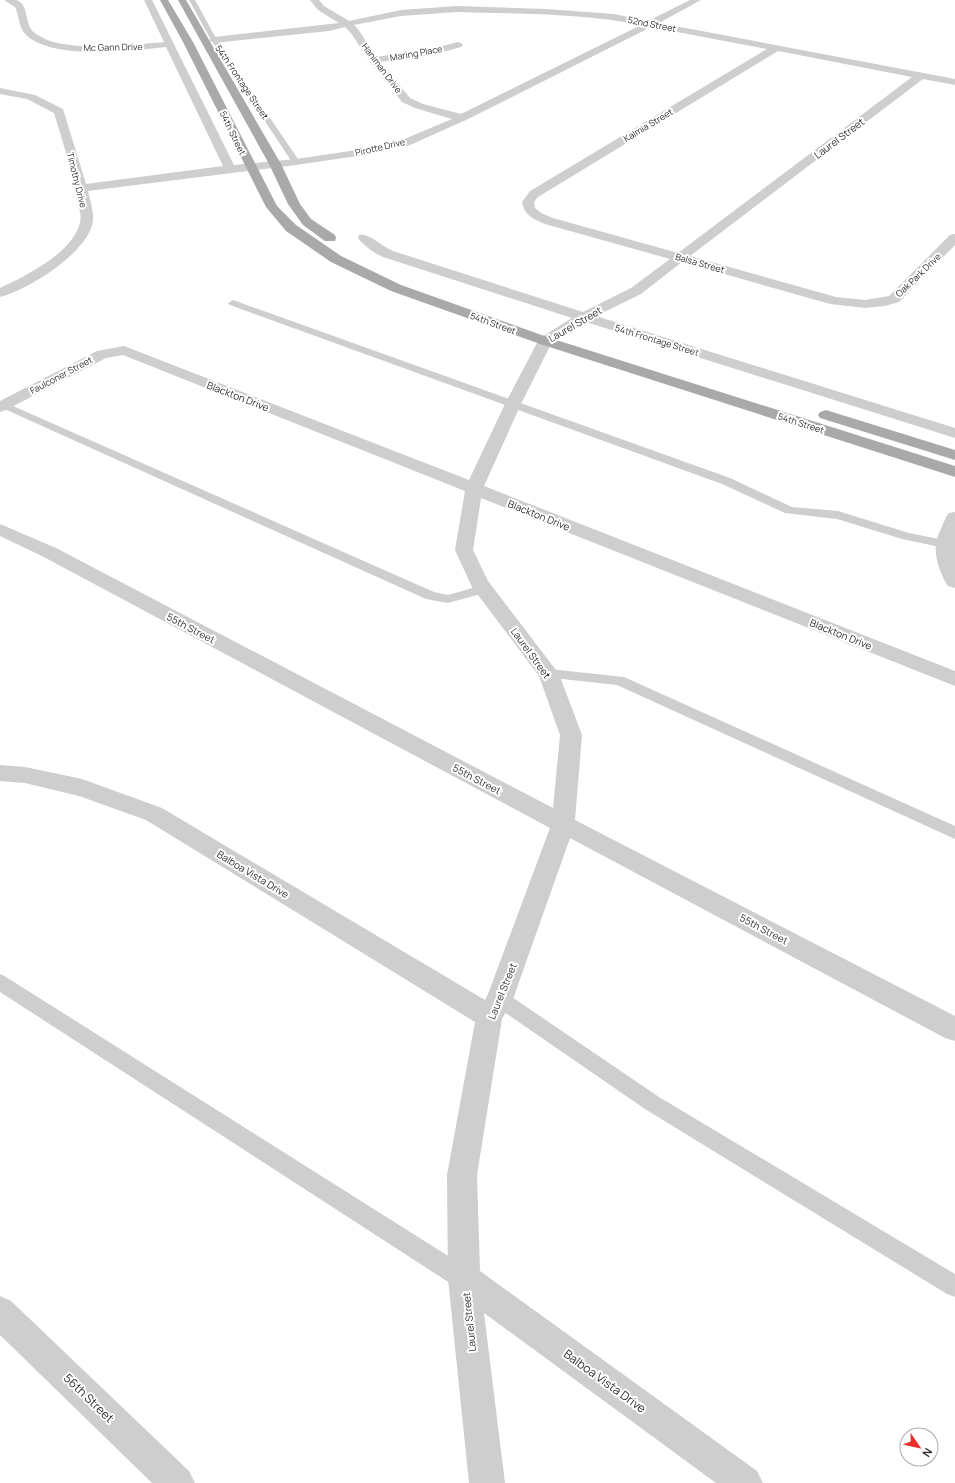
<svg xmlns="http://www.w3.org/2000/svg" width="955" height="1483" viewBox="0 0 955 1483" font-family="Manrope,sans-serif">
  <rect width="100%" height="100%" fill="#fff"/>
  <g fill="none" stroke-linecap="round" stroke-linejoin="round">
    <g fill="#cecece" fill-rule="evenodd">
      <polygon points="189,0 195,0 217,40 300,162 299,164 293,164 292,162 211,40"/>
      <polygon points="233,300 730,478 792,507 838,511 909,533 949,541 951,544 949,547 945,548 902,539 837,519 785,513 722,484 230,305 228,303"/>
      <polygon points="4,402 434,592 448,595 483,585 488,586 490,589 488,592 448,603 426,599 0,407 0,403"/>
      <polygon points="549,669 624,677 955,826 955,839 617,685 544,677 542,674 544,671"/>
      <polygon points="0,974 6,977 472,1271 475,1279 472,1287 464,1290 456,1287 0,992"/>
      <polygon points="500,991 506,993 659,1097 955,1274 955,1297 947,1294 645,1109 494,1005 491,999 494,993"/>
    </g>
    <g fill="#cecece" fill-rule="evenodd">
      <path d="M4,0C7,0 12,0 16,0C28,3 25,20 31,29C33,33 39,35 43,38C70,52 133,45 164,42L144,0H152L234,165L296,159L371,148L402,140L452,119L415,108L402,102L370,62L351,33L345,27L329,31L214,43L209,40L214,37L339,23L318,10L310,0H319L324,6L349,21L401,10L457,6L546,9L614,14L648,21L690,0H701L659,23L955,79V85L923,79L690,256L836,297L865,300L889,296L950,235L955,234V245L899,302L885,306L865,308L830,304L682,262L641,294L596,316L955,428V438L586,322L551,344L521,404L484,486L955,671V686L481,498L473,550L488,581L559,674L582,735L575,820L955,1016V1041L945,1038L570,838L513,999L502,1019L477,1175L480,1271L757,1471L763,1483H716L484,1313L505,1483H469L448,1279L447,1175L475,1022L146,820L79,796L25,783L0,781V765L25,767L82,779L162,808L485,1000L488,994L550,828L42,556L0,536V524L56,548L553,808L560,735L539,676L472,587L455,550L465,491L123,355L106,358L6,410L0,412V401L97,351L124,346L469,480L505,404L538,341L540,338L572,318L383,257C374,253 364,246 358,238L359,235C370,233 382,247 393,251L583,312L631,288L670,259L545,224C533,219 524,215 522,202L530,191L767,49L651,27L466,120L410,145L371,154L296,165L88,191C90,200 94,212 93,221C89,252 28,290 0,297V288C26,276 74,252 80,222C82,216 79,208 77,201C72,171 63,142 54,113L27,99L0,94V88L35,95L63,109L86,184L223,166L166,47C130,51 56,60 27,36C18,28 20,17 15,7ZM457,12C518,14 580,13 641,25L461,114L423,104L410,98L380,62L436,54L461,47L463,45L461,43L458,42L435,48L376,57L358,29L354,25L401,16ZM778,51L912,77L678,253L553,218L541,213L535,208L534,202L538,197Z"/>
      <path d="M955,512V588L948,586C941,576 934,556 936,544C937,535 943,525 946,517L949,513Z"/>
      <polygon points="0,1296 11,1301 189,1471 195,1483 152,1483 0,1335"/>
    </g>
    <g fill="#a9a9a9" fill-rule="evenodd">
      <polygon points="160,0 168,0 193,42 277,206 296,225 341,256 401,285 550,338 955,466 955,477 540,344 391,291 331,262 286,231 266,207 183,42"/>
      <polygon points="178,0 186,0 281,164 300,204 311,219 335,235 336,238 335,241 325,241 303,225 288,204 269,164"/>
      <polygon points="826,410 955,450 955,460 820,418 818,415 820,412"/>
    </g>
  </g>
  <g text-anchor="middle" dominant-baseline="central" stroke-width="4" stroke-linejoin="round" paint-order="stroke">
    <g font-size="9" fill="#313131" stroke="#fff">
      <text transform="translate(652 24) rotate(11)">52nd Street</text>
      <text transform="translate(113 47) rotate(-1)">Mc Gann Drive</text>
      <text transform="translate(416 53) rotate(-10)">Maring Place</text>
      <text transform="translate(382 68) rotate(53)">Haniman Drive</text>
      <text transform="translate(242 82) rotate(56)">54th Frontage Street</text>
      <text transform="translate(648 125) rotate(-31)">Kalmia Street</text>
      <text transform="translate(233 133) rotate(64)">54th Street</text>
      <text transform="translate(380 147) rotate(-13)">Pirotte Drive</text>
      <text transform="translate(77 180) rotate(76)">Timothy Drive</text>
      <text transform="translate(700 263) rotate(16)">Balsa Street</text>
      <text transform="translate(918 275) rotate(-44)">Oak Park Drive</text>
      <text transform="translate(493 323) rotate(20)">54th Street</text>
      <text transform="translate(657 340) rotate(17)">54th Frontage Street</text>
      <text transform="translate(61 375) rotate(-28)">Faulconer Street</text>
      <text transform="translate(801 423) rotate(18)">54th Street</text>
    </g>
    <g font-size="10" fill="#313131" stroke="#fff">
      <text transform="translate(839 138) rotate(-37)">Laurel Street</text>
      <text transform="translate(575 324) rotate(-30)">Laurel Street</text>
      <text transform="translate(238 396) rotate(21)">Blackton Drive</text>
      <text transform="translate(539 515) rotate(22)">Blackton Drive</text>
      <text transform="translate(191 628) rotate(28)">55th Street</text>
      <text transform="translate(841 634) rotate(22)">Blackton Drive</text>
      <text transform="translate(531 653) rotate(54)">Laurel Street</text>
      <text transform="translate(477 779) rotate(28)">55th Street</text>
      <text transform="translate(253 874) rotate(31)">Balboa Vista Drive</text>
      <text transform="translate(764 929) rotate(28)">55th Street</text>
      <text transform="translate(502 991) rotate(-68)">Laurel Street</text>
      <text transform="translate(469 1322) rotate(-96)">Laurel Street</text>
    </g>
    <g font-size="12" fill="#313131" stroke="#fff">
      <text transform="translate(605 1381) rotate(36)">Balboa Vista Drive</text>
      <text transform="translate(89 1398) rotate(44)">56th Street</text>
    </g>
  </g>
  <g transform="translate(919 1447) rotate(124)"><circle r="19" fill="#ffffff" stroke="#adadad"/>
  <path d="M0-3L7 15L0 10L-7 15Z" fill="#ee2e2d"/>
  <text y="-6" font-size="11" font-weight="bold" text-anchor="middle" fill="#313131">N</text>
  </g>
</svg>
